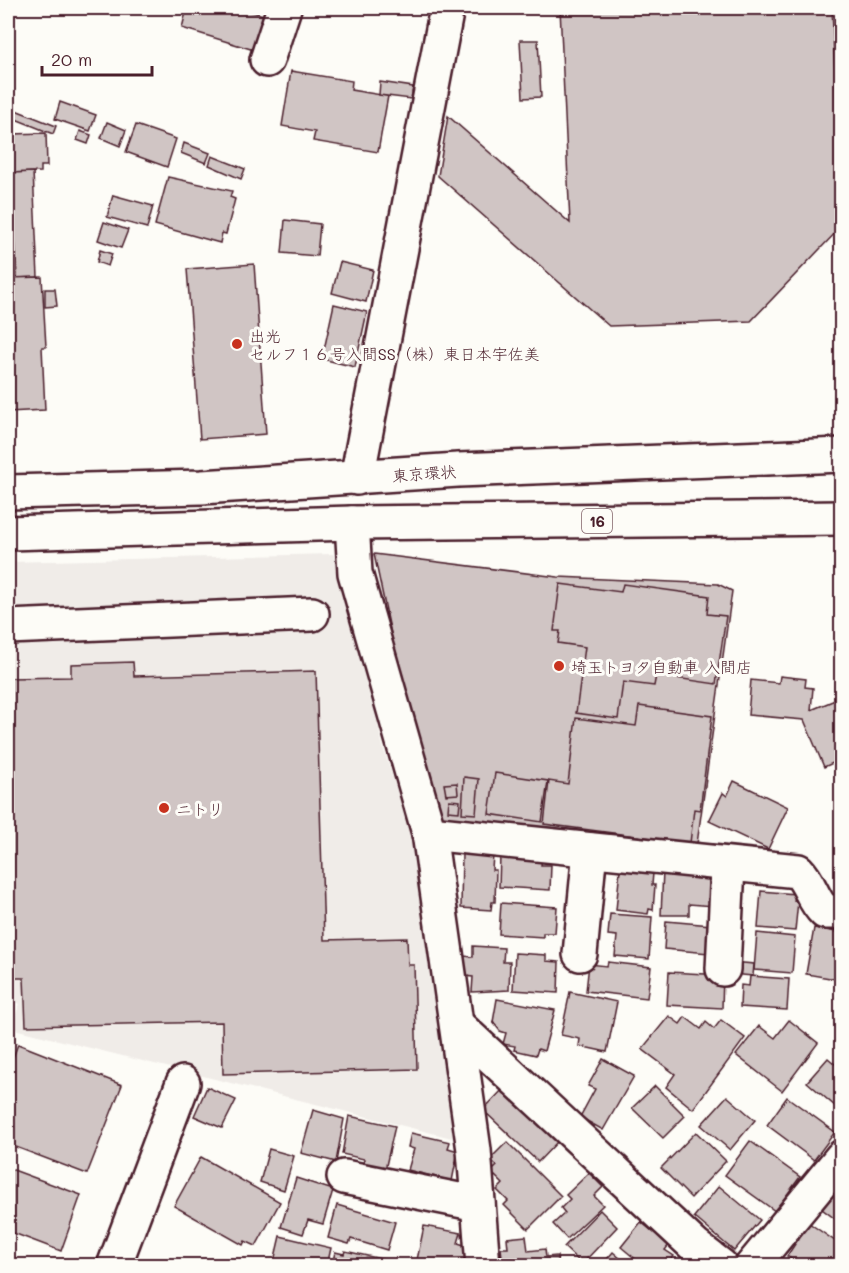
<svg xmlns="http://www.w3.org/2000/svg" width="849" height="1273" viewBox="0 0 849 1273" font-family="Mali,'Klee One',sans-serif">
  <rect width="100%" height="100%" fill="#fdfcf7"/>
  <filter id="ink" filterUnits="userSpaceOnUse"><feTurbulence type="fractalNoise" baseFrequency=".0167" numOctaves="2"/><feDisplacementMap in="SourceGraphic" scale="12" xChannelSelector="R" yChannelSelector="G"/><feConvolveMatrix kernelMatrix="1 2 1 2 8 2 1 2 1" color-interpolation-filters="sRGB"/></filter>
  <g filter="url(#ink)">
    <polygon fill="#f0ece8" points="333,554 341,570 383,747 413,840 460,1140 10,1028 20,1004 8,998 8,562"/>
    <g fill="#d0c5c4" stroke="#4a1f2b" stroke-width="1.5">
      <polygon points="187,8 239,8 263,15 254,50 182,28"/>
      <polygon points="560,8 832,8 842,226 751,321 609,326 438,176 448,116 570,223"/>
      <polygon points="520,40 538,40 541,97 523,98"/>
      <polygon points="291,71 352,81 351,90 388,96 378,152 313,141 315,132 282,126"/>
      <polygon points="380,82 413,87 411,99 379,95"/>
      <polygon points="60,102 96,115 90,131 55,119"/>
      <polygon points="8,107 56,126 53,134 8,116"/>
      <polygon points="107,122 126,130 120,146 101,138"/>
      <polygon points="136,125 176,139 167,167 126,152"/>
      <polygon points="80,131 91,135 88,144 77,140"/>
      <polygon points="46,133 47,166 41,166 41,172 8,173 8,140 12,140 12,134"/>
      <polygon points="184,143 210,153 206,163 181,153"/>
      <polygon points="212,156 245,169 241,179 209,165"/>
      <polygon points="33,172 38,277 17,278 12,173"/>
      <polygon points="168,177 232,191 230,197 235,199 226,234 222,233 220,243 155,225"/>
      <polygon points="113,195 153,206 147,228 107,217"/>
      <polygon points="285,220 320,224 317,256 282,253"/>
      <polygon points="104,222 128,230 121,248 98,240"/>
      <polygon points="100,250 112,254 108,266 97,262"/>
      <polygon points="340,262 373,270 366,302 332,293"/>
      <polygon points="254,264 266,434 200,439 187,269"/>
      <polygon points="42,277 46,347 42,347 45,410 8,412 8,278"/>
      <polygon points="45,289 55,289 57,306 45,307"/>
      <polygon points="334,304 367,312 355,367 322,359"/>
      <polygon points="374,554 558,577 718,584 732,591 696,851 441,820 414,742"/>
      <polygon points="560,584 621,592 623,584 709,596 707,614 726,616 716,684 656,675 654,686 623,682 618,719 576,713 585,647 558,643 560,631 554,631"/>
      <polygon points="133,662 134,676 316,671 324,940 407,938 408,965 414,965 417,1069 223,1074 222,1022 26,1026 24,978 8,978 8,678 71,677 71,664"/>
      <polygon points="780,676 806,679 805,687 813,688 811,710 835,700 842,715 842,759 824,767 804,720 748,715 751,680 779,683"/>
      <polygon points="639,706 712,716 700,810 694,809 690,843 544,824 549,781 568,784 576,718 636,726"/>
      <polygon points="495,773 548,781 542,822 489,814"/>
      <polygon points="464,777 479,779 476,814 462,813"/>
      <polygon points="734,781 788,807 768,849 709,821 723,793 727,796"/>
      <polygon points="457,783 458,794 446,795 444,784"/>
      <polygon points="449,800 460,801 459,812 448,811"/>
      <polygon points="462,852 493,854 492,870 496,870 495,902 492,902 491,910 461,908"/>
      <polygon points="500,855 542,857 541,865 551,865 550,890 499,887"/>
      <polygon points="620,869 653,873 652,885 655,885 653,910 649,909 648,914 616,910"/>
      <polygon points="663,871 710,873 709,882 715,882 714,906 689,904 689,915 661,915"/>
      <polygon points="761,891 795,894 794,901 798,901 795,931 758,928"/>
      <polygon points="501,903 557,907 555,933 543,933 543,937 499,934"/>
      <polygon points="610,914 652,917 649,959 615,956 617,936 608,935"/>
      <polygon points="666,921 711,925 709,953 664,949"/>
      <polygon points="814,928 842,933 842,980 806,974"/>
      <polygon points="757,933 795,937 792,973 754,970"/>
      <polygon points="473,946 504,948 503,962 510,962 509,990 472,992 473,977 464,976 464,956 473,957"/>
      <polygon points="515,953 546,955 546,961 559,962 558,993 513,990"/>
      <polygon points="608,962 651,967 647,998 586,991 589,964 607,966"/>
      <polygon points="732,962 754,964 753,976 731,974"/>
      <polygon points="669,972 723,975 722,1008 667,1005"/>
      <polygon points="750,976 789,979 787,1010 740,1007 741,985 749,986"/>
      <polygon points="570,992 617,1002 607,1052 579,1046 580,1039 561,1035"/>
      <polygon points="497,999 555,1010 544,1051 538,1049 536,1055 514,1050 515,1046 503,1044 506,1033 500,1031 493,1022"/>
      <polygon points="669,1016 680,1024 685,1017 701,1029 706,1022 714,1029 721,1020 745,1038 693,1109 666,1087 675,1074 642,1049"/>
      <polygon points="789,1020 818,1043 782,1091 736,1055 759,1026 775,1038"/>
      <polygon points="18,1044 122,1085 87,1174 8,1144 8,1071"/>
      <polygon points="828,1058 842,1070 842,1112 807,1082"/>
      <polygon points="603,1059 634,1076 603,1130 580,1117 595,1089 588,1086"/>
      <polygon points="655,1086 685,1116 663,1138 632,1108"/>
      <polygon points="207,1087 236,1100 222,1128 194,1116"/>
      <polygon points="505,1087 560,1139 538,1162 483,1110"/>
      <polygon points="727,1096 755,1120 730,1150 701,1125"/>
      <polygon points="787,1097 835,1132 814,1160 767,1125"/>
      <polygon points="313,1110 344,1119 336,1162 301,1153"/>
      <polygon points="349,1116 395,1126 385,1170 363,1165 364,1159 342,1154"/>
      <polygon points="696,1132 726,1161 691,1198 661,1168"/>
      <polygon points="411,1133 450,1142 448,1148 458,1151 452,1181 408,1170 414,1149 408,1147"/>
      <polygon points="750,1141 800,1177 775,1211 725,1175"/>
      <polygon points="507,1142 561,1196 528,1229 504,1205 508,1201 497,1190 503,1184 491,1172 497,1166 490,1159"/>
      <polygon points="269,1149 294,1156 284,1190 260,1182"/>
      <polygon points="201,1157 280,1202 256,1246 245,1241 243,1245 174,1206"/>
      <polygon points="8,1168 81,1195 61,1251 8,1231"/>
      <polygon points="589,1173 603,1187 594,1196 603,1205 567,1239 553,1224 565,1213 561,1208 570,1199 566,1195"/>
      <polygon points="296,1178 333,1190 323,1224 308,1220 303,1234 281,1227"/>
      <polygon points="842,1182 842,1224 822,1209"/>
      <polygon points="719,1186 760,1220 734,1251 694,1217"/>
      <polygon points="337,1205 395,1222 387,1250 351,1239 349,1244 328,1238"/>
      <polygon points="600,1210 617,1227 582,1264 564,1247"/>
      <polygon points="641,1222 669,1245 665,1250 674,1256 666,1266 644,1266 621,1247"/>
      <polygon points="809,1223 842,1246 842,1266 801,1266 787,1256"/>
      <polygon points="424,1226 461,1233 458,1243 467,1246 463,1266 444,1266 417,1260"/>
      <polygon points="280,1236 331,1248 327,1266 273,1266"/>
      <polygon points="526,1236 528,1251 545,1249 546,1257 557,1256 558,1266 503,1266 501,1248 508,1248 507,1238"/>
      <polygon points="345,1251 386,1260 385,1266 332,1266 335,1252 344,1254"/>
      <polygon points="613,1252 629,1266 601,1266"/>
    </g>
    <g fill="none" stroke-linecap="round" stroke-linejoin="round">
      <g stroke="#4a1f2b" stroke-width="38">
        <g id="minor">
          <polyline points="267,60 284,8"/>
          <polyline points="357,478 447,8"/>
          <polyline points="352,523 355,573 429,833 474,1150 483,1266"/>
          <polyline points="8,627 312,614"/>
          <path d="M429,833L798,871C811,884 812,900 825,912H842"/>
          <polyline points="580,954 590,850"/>
          <polyline points="723,969 728,866"/>
          <polyline points="457,1025 695,1246 721,1266"/>
          <polyline points="344,1177 478,1204"/>
          <polyline points="114,1266 183,1083"/>
          <polyline points="752,1266 842,1157"/>
        </g>
      </g>
      <g stroke="#4a1f2b" stroke-width="38">
        <g id="highway">
          <polyline points="8,492 202,487 458,470 842,455"/>
          <polyline points="8,533 352,523 842,518"/>
        </g>
      </g>
      <use href="#minor" stroke="#fdfcf7" stroke-width="33"/>
      <use href="#highway" stroke="#fdfcf7" stroke-width="33"/>
    </g>
  </g>
  <g fill="#c8321e" stroke="#fdfcf7" stroke-width="2">
    <circle cx="237" cy="344" r="6"/>
    <circle cx="559" cy="666" r="6"/>
    <circle cx="164" cy="808" r="6"/>
  </g>
  <g text-anchor="middle" dominant-baseline="central" stroke-width="6" stroke-linejoin="round" paint-order="stroke">
    <rect fill="#fdfcf7" stroke="#806168" stroke-width="1.5" x="582" y="509" width="30" height="24" rx="4.5"/>
    <g font-size="15" font-weight="bold" fill="#4a1f2b">
      <text x="597" y="521">16</text>
    </g>
    <g font-size="16" fill="#4a1f2b" stroke="#fdfcf7" text-anchor="start">
      <text x="249" y="335">出光<tspan x="249" dy="18">セルフ１６号入間SS（株）東日本宇佐美</tspan></text>
      <text x="571" y="666">埼玉トヨタ自動車 入間店</text>
      <text x="176" y="808">ニトリ</text>
    </g>
    <g font-size="16" fill="#4a1f2b" stroke="#fdfcf7">
      <text transform="translate(424 473) rotate(-4)">東京環状</text>
    </g>
  </g>
  <rect width="849" height="1273" fill="none" stroke="#fdfcf7" stroke-width="30"/>
  <rect x="15" y="15" width="819" height="1243" fill="none" stroke="#4a1f2b" stroke-width="2" filter="url(#ink)"/>
  <path d="M42 66v9h110v-9" fill="none" stroke="#4a1f2b" stroke-width="3"/>
  <text x="51" y="66" font-size="18" fill="#4a1f2b" stroke="#fdfcf7" stroke-width="4.5" paint-order="stroke">20 m</text>
</svg>
